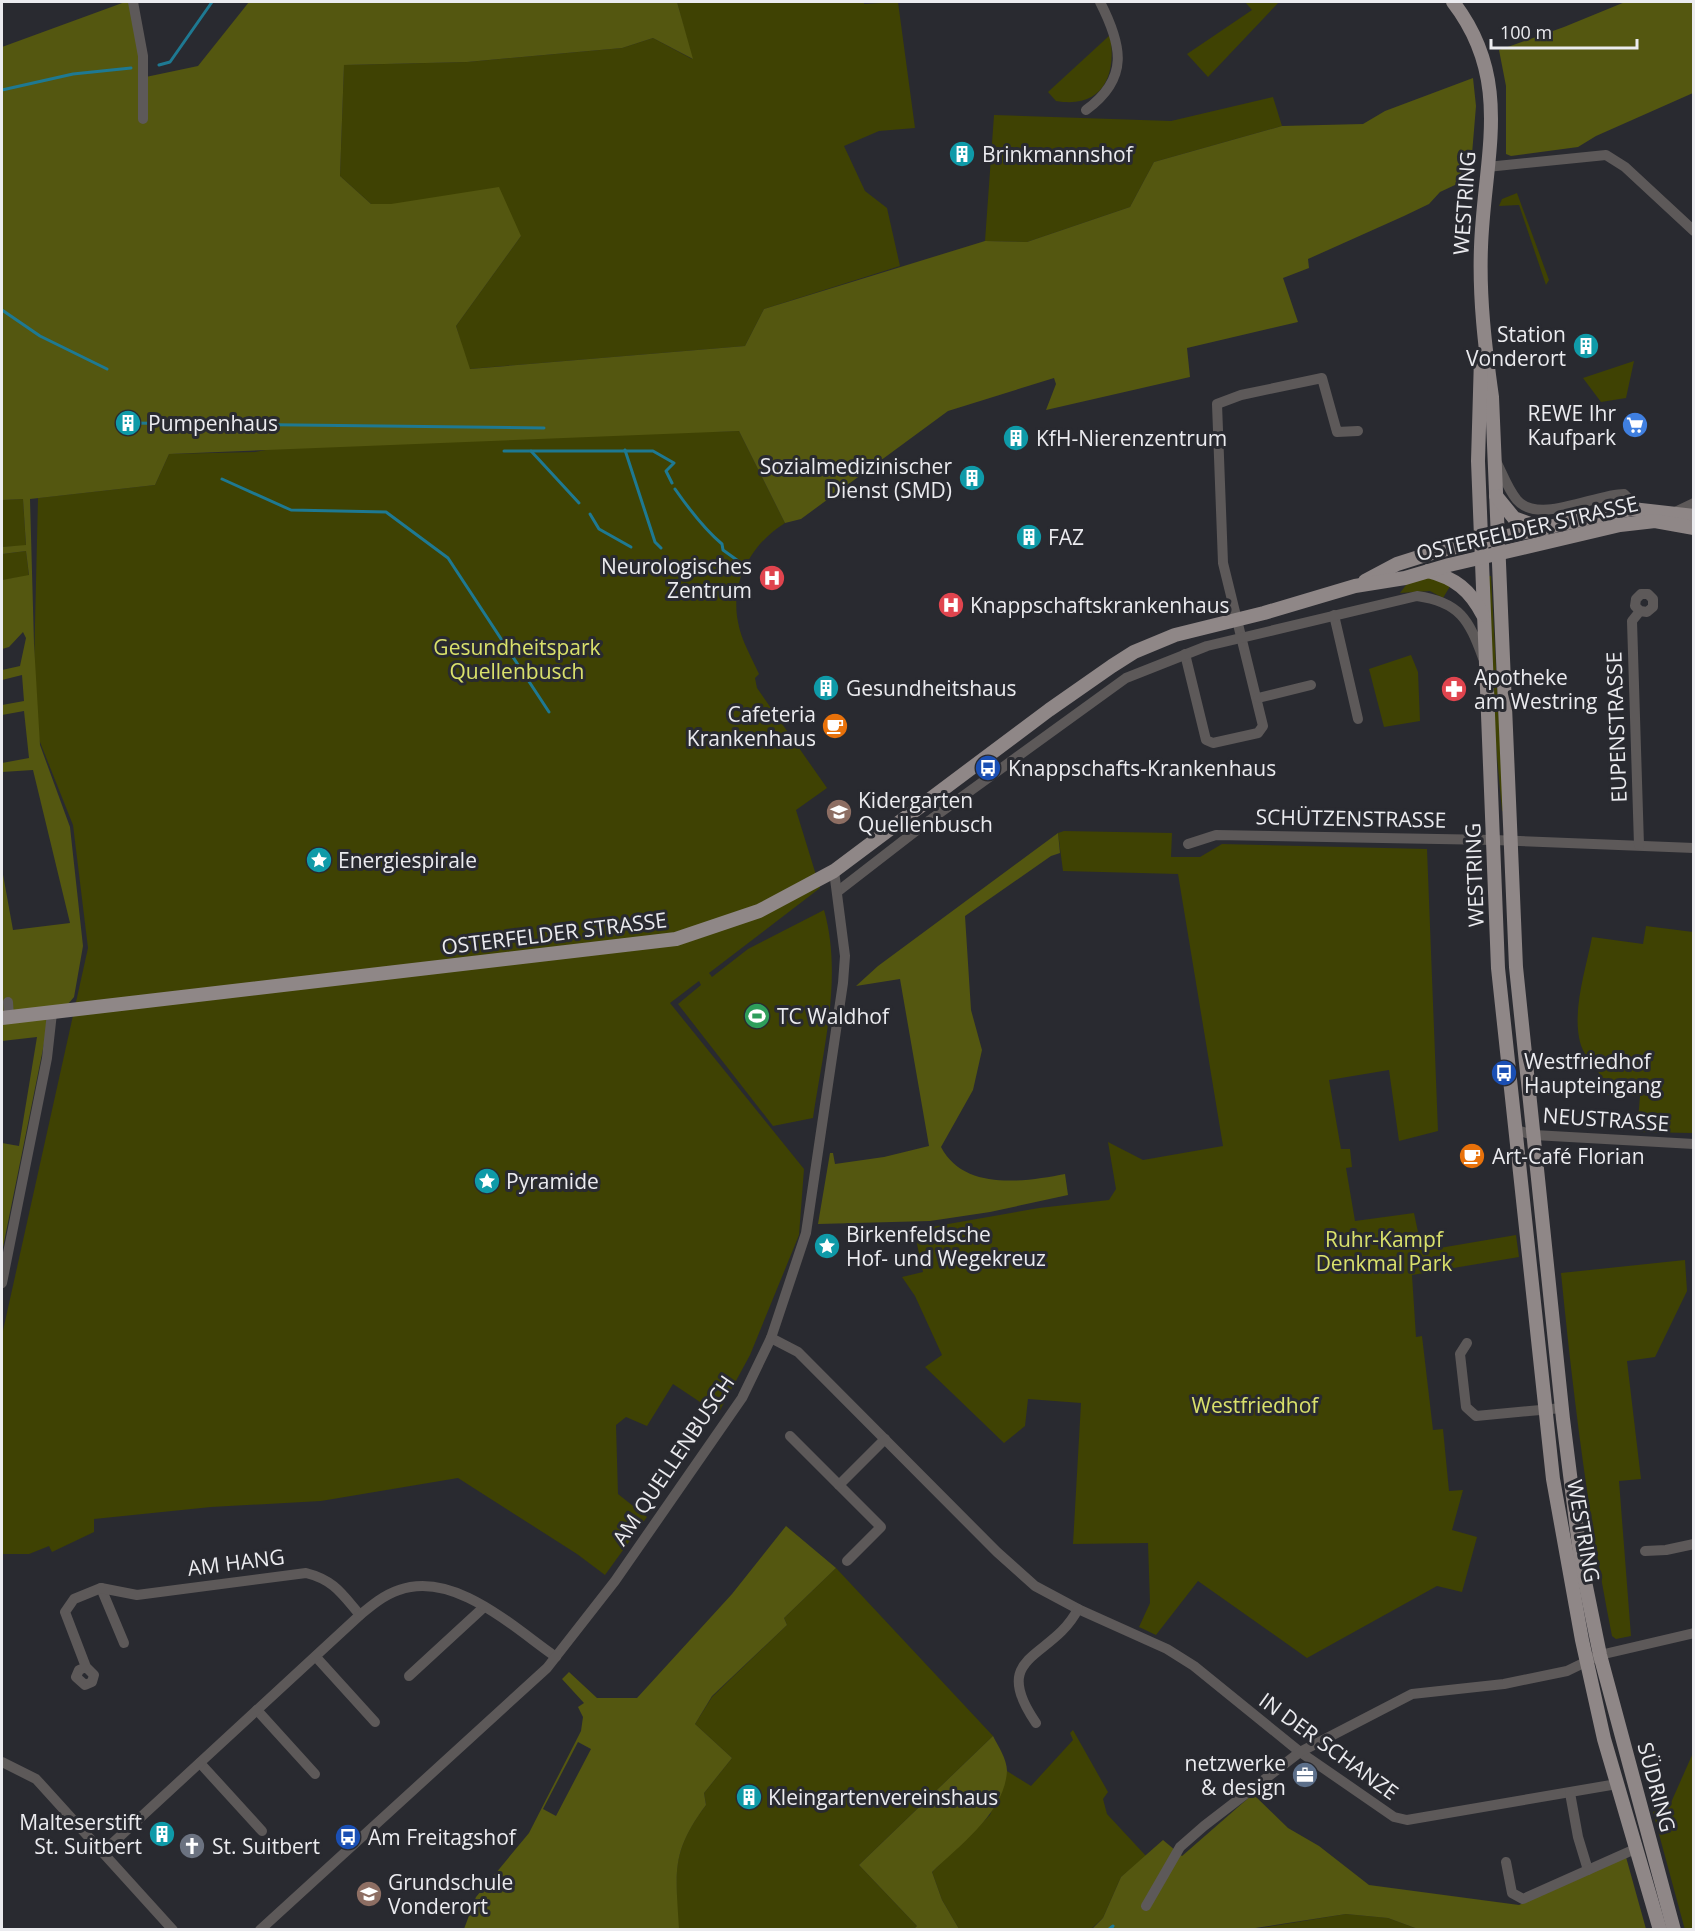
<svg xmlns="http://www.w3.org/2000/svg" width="1695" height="1931" viewBox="0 0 1695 1931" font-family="'Open Sans',sans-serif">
  <rect width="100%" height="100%" fill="#292a30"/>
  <g fill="#3f4203">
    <polygon points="677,2 864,2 864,4 898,2 915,128 879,131 844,146 865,191 887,208 900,266 764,309 745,346 469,369 456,326 521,236 391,204 371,204 340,176 344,65 467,62 622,48 653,38 692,59"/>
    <polygon points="1245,2 1279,2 1208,77 1187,54 1252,10"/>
    <path d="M1110,35C1117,75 1103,109 1056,101L1048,92Z"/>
    <polygon points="1273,97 1282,126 1154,162 1130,207 1027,242 985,241 994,115 1171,121"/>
    <polygon points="1517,193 1549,280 1546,285 1519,205 1499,206 1502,199"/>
    <polygon points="1634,361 1626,398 1601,402 1583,378"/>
    <path d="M739,431L785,523C751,544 730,582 738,622C741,640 752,658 759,674L755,678L757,688L827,788L796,810L820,888L709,973L712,977L748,949L824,910C843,977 823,1049 813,1118L773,1126L678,1004L701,985L699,981L670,1003L804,1169L799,1235L750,1355L718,1414L673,1384L647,1426L626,1417L616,1425L618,1494L647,1517L605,1575L577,1554L458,1478L321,1501L211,1507L94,1519V1532L52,1552L49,1546L29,1554H2V1335L88,948L73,825L38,737L34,666L38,498L155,485L169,454L255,452L315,441Z"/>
    <polygon points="23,499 26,546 2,547 2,500"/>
    <polygon points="26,551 29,576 2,580 2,554"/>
    <polygon points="1487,576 1491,576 1504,811 1502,811 1493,713"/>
    <polygon points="1428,577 1452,583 1443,598 1430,591 1400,593 1409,581"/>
    <polygon points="1411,655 1418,672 1420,721 1384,727 1369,669"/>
    <polygon points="1064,831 1172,833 1171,857 1200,857 1222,844 1427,849 1438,1131 1399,1141 1389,1070 1329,1080 1341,1149 1350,1149 1352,1167 1346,1168 1355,1221 1414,1213 1422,1251 1516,1235 1519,1257 1412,1275 1416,1337 1422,1336 1433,1430 1443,1429 1449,1491 1463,1490 1452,1530 1477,1537 1462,1592 1437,1586 1307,1658 1198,1581 1156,1635 1139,1627 1150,1603 1148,1543 1073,1544 1081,1403 1028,1399 1025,1426 1004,1443 925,1367 942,1355 915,1296 902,1277 923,1272 914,1230 1039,1208 1109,1200 1116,1189 1108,1142 1143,1160 1223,1146 1178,874 1063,871 1058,833"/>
    <path d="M1646,926L1693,932V1133L1637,1132L1640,1096L1607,1095C1604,1069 1586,1064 1580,1042C1572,1009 1586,969 1592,937L1643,944Z"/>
    <path d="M1685,1260L1687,1291L1655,1357L1627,1361L1641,1479L1619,1481L1631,1636L1616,1639L1612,1636C1588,1515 1573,1395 1561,1273Z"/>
    <path d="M836,1568L993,1736L859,1865L917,1926L914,1929H678C676,1874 670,1852 706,1805L704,1793L732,1758L695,1724L712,1697L787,1625L784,1618Z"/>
    <polygon points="1073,1730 1108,1792 1103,1799 1107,1814 1146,1856 1121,1877 1103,1918 1091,1929 959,1929 942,1900 932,1872 990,1815 1007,1771 1031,1786 1073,1740 1070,1733"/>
    <polygon points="1693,1753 1694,1929 1685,1930 1653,1812 1669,1807"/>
    <polygon points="1346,1914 1388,1918 1418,1929 1249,1930"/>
  </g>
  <g fill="#545710" fill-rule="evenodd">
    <polygon points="125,2 129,2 137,39 141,78 198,66 249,2 677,2 693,59 653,38 622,48 467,62 344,65 340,176 371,204 391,204 499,187 521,236 456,326 470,369 745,346 764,309 985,241 1027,242 1130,207 1154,162 1282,126 1363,124 1385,111 1473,78 1476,106 1470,178 1440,192 1429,204 1404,216 1308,259 1309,268 1283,278 1298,322 1187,348 1190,377 1046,410 1056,384 1054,378 948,411 801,519 785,523 739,431 169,454 155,485 30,499 34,644 40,745 70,827 83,946 74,997 47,1029 2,1252 2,1143 19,1146 37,1037 2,1041 2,869 13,930 70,923 33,770 2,772 2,763 29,758 24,711 2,715 2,705 24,701 22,675 2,680 2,670 20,666 26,638 23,632 9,647 2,649 2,580 29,575 26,551 2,554 2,547 26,545 23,499 2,500 2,47"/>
    <polygon points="1625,2 1693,2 1693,93 1596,136 1578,147 1511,156 1506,154 1506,86 1499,50 1564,27"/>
    <path d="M1058,833L1060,853L1051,856L965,916L971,1010L982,1050L973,1090L941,1147C964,1191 1024,1182 1065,1174L1068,1195L990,1212L930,1221L818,1224L830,1153H833L835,1164L884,1157L929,1146L900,979L856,986L878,966Z"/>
    <path d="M786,1526L836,1568L784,1618L787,1625L712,1696L695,1724L732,1758L704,1793L706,1805C670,1853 676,1873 679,1929H464L476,1897L529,1833L581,1731L583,1717L578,1707L584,1703L562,1679L569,1672L597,1698H637L732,1594ZM578,1742L591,1749L556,1816L543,1809Z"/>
    <path d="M993,1736C998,1746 1007,1759 1007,1771C1005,1812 959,1846 932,1872L942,1900L959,1929H914L917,1926L859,1865Z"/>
    <polygon points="1253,1794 1288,1828 1319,1846 1369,1885 1519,1905 1626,1857 1646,1929 1418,1929 1388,1918 1346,1914 1249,1929 1091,1930 1103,1918 1121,1877 1163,1840 1182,1856"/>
  </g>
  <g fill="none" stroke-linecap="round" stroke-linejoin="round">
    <g stroke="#1e7992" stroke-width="3">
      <polyline points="159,65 170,62 212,2"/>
      <polyline points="2,90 73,74 131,68"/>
      <polyline points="2,310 40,336 107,369"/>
      <polyline points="130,423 544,428"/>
      <polyline points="625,450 655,542 661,548"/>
      <polyline points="504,451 653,451 674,463 666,471 672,483"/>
      <polyline points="531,451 579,503"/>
      <polyline points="222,479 291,510 386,512 448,558 549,712"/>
      <path d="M675,489C689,509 704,529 722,544L723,550L748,568"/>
      <polyline points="590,514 599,529 631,547"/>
      <polyline points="1108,1930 1113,1926"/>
    </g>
    <g stroke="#5d5959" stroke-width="10">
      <polyline points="133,2 143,56 143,119"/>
      <path d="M1086,110C1130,78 1122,45 1100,2"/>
      <polyline points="1487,167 1606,155 1625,167 1694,231"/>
      <path d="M1495,459C1502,472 1507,488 1517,500C1539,525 1595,494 1624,494L1630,500L1632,509"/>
      <polyline points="1673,513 1694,503"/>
      <polyline points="1334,615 1358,719"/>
      <polyline points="1185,654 1206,740 1213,743 1258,733 1263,726 1223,563 1217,404 1241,395 1322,378 1337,432 1358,431"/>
      <polyline points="1258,698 1311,685"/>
      <polyline points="1188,844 1216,835 1494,840 1694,848"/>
      <polyline points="1639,845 1632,621 1640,611 1647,612 1653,607 1653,599 1648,594 1641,594 1636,599 1635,606 1640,611"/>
      <path d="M837,892L930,820L1126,678L1207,646L1417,596C1460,602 1469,620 1483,658"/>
      <polyline points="8,1002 9,1017"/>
      <polyline points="1516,1130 1534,1135 1694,1144"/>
      <polyline points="2,1283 47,1058 52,1013"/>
      <polyline points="771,1338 798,1352 997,1552 1035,1586 1078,1609 1167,1649 1194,1666 1300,1752 1394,1817 1407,1820 1617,1784"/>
      <polyline points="1467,1343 1460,1354 1466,1407 1476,1416 1562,1408"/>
      <polyline points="790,1436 881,1527 847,1561"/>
      <polyline points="839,1485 885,1439"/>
      <polyline points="1645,1551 1666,1550 1694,1544"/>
      <polyline points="101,1588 124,1643"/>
      <polyline points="316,1657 375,1722"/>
      <path d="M86,1667L94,1675L92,1682L85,1685L76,1677L79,1670L86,1667L65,1612L74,1599L101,1588L137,1595L306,1573C334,1580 342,1594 360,1615"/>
      <polyline points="409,1676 484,1607"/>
      <polyline points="257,1710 315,1774"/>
      <path d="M1036,1723C988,1653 1052,1660 1078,1609"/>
      <polyline points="2,1762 36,1779 173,1930"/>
      <polyline points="200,1763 262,1831"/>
      <polyline points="1570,1793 1578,1837 1588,1870"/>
      <path d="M103,1852L360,1615C372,1605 384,1595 399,1590C454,1570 514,1628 556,1657"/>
      <polyline points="1506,1862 1512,1893 1523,1899 1635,1849"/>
      <polyline points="1146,1906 1180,1847 1204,1826 1300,1752 1412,1694 1504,1684 1567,1671 1600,1655 1694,1633"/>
      <polyline points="260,1930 547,1668 615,1581 742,1398 771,1338 806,1233 843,983 845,956 834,871"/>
    </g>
    <g stroke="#8f8787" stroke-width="14">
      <path d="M1453,2C1514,81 1484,157 1481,247C1479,297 1485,347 1492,397L1516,967L1563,1419L1581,1562L1600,1655L1674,1930"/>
      <polyline points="1481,358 1478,461 1498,968 1553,1479 1582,1640 1604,1739 1660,1930"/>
      <polyline points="1496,496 1514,518 1544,529"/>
      <path d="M1428,571C1455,578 1470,590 1483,615"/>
      <polyline points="1365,581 1397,564 1438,551 1632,509 1694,516"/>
      <polyline points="2,1018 676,939 759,911 834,871 1049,710 1112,666 1134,652 1175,635 1264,613 1355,586 1405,578 1449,565 1620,525 1655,521 1694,528"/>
    </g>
  </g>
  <defs>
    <g id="building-disc" transform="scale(1.35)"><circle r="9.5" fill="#0f9aa8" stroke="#292a30"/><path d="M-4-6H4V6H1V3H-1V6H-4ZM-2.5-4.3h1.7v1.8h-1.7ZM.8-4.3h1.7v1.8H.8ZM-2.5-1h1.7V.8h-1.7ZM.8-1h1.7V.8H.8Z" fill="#fff"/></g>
    <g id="supermarket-disc" transform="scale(1.35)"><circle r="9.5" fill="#3f7fe0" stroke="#292a30"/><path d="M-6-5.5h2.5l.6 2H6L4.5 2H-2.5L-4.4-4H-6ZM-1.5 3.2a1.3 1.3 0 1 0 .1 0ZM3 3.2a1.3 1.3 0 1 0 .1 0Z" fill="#fff"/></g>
    <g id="hospital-disc" transform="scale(1.35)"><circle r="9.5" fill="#e0444e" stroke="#292a30"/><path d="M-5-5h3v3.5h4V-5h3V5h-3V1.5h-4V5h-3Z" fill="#fff"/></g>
    <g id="pharmacy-disc" transform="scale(1.35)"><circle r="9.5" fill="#e0444e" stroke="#292a30"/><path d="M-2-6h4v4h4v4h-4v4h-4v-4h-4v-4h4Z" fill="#fff"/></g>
    <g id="cafe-disc" transform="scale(1.35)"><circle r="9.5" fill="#e8710a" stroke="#292a30"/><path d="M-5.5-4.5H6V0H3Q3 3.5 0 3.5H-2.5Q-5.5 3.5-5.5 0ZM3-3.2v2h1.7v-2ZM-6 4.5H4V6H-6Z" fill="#fff"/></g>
    <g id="bus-disc" transform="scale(1.35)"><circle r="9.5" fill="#1a4fb4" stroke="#292a30"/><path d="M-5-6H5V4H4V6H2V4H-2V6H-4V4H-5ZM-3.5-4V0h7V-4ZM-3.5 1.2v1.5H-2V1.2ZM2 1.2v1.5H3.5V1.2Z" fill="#fff"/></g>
    <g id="school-disc" transform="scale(1.35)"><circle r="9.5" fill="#8d6e63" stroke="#292a30"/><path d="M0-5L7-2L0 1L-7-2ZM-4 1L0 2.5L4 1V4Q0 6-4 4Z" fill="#fff"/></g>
    <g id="sight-disc" transform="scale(1.35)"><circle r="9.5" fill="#0f9aa8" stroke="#292a30"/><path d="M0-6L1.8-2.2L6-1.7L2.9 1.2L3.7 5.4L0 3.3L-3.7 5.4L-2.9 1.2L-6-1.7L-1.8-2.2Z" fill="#fff"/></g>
    <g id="stadium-disc" transform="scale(1.35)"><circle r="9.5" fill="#2e9e5b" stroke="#292a30"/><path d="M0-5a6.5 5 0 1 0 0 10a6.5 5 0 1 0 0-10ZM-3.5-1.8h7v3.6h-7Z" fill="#fff"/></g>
    <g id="office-disc" transform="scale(1.35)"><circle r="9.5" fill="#5c6f8a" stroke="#292a30"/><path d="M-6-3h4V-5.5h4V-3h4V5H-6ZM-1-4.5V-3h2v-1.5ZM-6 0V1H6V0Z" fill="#fff"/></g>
    <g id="church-disc" transform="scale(1.35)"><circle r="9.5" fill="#6b7280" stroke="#292a30"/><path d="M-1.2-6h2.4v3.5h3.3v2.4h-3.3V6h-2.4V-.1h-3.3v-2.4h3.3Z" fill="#fff"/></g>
  </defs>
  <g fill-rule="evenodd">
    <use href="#building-disc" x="962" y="154"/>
    <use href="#building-disc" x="1586" y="346"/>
    <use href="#building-disc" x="128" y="423"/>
    <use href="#supermarket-disc" x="1635" y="425"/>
    <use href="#building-disc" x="1016" y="438"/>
    <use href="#building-disc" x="972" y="478"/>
    <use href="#building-disc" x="1029" y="537"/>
    <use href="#hospital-disc" x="772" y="578"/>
    <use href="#hospital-disc" x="951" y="605"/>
    <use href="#building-disc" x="826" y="688"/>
    <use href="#pharmacy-disc" x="1454" y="689"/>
    <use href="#cafe-disc" x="835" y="726"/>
    <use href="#bus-disc" x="988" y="768"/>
    <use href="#school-disc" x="839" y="812"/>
    <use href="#sight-disc" x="319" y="860"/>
    <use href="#stadium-disc" x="757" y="1016"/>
    <use href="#bus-disc" x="1504" y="1073"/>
    <use href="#cafe-disc" x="1472" y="1156"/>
    <use href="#sight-disc" x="487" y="1181"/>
    <use href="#sight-disc" x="827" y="1246"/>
    <use href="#office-disc" x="1305" y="1775"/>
    <use href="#building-disc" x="749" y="1797"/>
    <use href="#building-disc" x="162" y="1834"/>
    <use href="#bus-disc" x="348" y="1837"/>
    <use href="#church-disc" x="192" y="1846"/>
    <use href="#school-disc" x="369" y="1894"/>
  </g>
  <g text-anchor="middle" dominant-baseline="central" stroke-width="6" stroke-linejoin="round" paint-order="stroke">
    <g font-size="21" fill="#ebebef" stroke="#292a30" text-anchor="start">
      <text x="982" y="154">Brinkmannshof</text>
      <text x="1566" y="334" text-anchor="end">Station<tspan x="1566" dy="24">Vonderort</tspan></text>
      <text x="1616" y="413" text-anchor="end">REWE Ihr<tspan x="1616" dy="24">Kaufpark</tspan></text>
      <text x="148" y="423">Pumpenhaus</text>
      <text x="1036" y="438">KfH-Nierenzentrum</text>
      <text x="952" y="466" text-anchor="end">Sozialmedizinischer<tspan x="952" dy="24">Dienst (SMD)</tspan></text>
      <text x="1048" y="537">FAZ</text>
      <text x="752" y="566" text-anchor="end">Neurologisches<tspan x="752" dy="24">Zentrum</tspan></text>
      <text x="970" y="605">Knappschaftskrankenhaus</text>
      <text x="1474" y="677">Apotheke<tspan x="1474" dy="24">am Westring</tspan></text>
      <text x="846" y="688">Gesundheitshaus</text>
      <text x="816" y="714" text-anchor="end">Cafeteria<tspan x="816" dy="24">Krankenhaus</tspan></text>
      <text x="1008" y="768">Knappschafts-Krankenhaus</text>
      <text x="858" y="800">Kidergarten<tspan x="858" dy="24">Quellenbusch</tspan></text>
      <text x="338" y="860">Energiespirale</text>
      <text x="777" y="1016">TC Waldhof</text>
      <text x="1524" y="1061">Westfriedhof<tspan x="1524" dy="24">Haupteingang</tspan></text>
      <text x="1492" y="1156">Art-Café Florian</text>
      <text x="506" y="1181">Pyramide</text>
      <text x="846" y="1234">Birkenfeldsche<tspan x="846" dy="24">Hof- und Wegekreuz</tspan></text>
      <text x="1286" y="1763" text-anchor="end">netzwerke<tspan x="1286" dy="24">&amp; design</tspan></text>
      <text x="768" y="1797">Kleingartenvereinshaus</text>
      <text x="142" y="1822" text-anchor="end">Malteserstift<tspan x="142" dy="24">St. Suitbert</tspan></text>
      <text x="368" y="1837">Am Freitagshof</text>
      <text x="212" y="1846">St. Suitbert</text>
      <text x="388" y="1882">Grundschule<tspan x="388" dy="24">Vonderort</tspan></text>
    </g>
    <g font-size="21" fill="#ebebef" stroke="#292a30">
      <text transform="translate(1464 203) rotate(-86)">WESTRING</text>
      <text transform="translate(1527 528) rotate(-13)">OSTERFELDER STRASSE</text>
      <text transform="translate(1616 727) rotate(-92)">EUPENSTRASSE</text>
      <text transform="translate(1351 818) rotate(1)">SCHÜTZENSTRASSE</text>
      <text transform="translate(1474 875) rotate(-92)">WESTRING</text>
      <text transform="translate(554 933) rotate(-7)">OSTERFELDER STRASSE</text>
      <text transform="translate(1606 1119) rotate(4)">NEUSTRASSE</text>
      <text transform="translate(673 1460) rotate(-56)">AM QUELLENBUSCH</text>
      <text transform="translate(1584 1531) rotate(80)">WESTRING</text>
      <text transform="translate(236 1562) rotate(-7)">AM HANG</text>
      <text transform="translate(1329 1746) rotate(36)">IN DER SCHANZE</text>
      <text transform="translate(1657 1787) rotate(75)">SÜDRING</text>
    </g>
    <g font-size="21" fill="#dae16b" stroke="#292a30">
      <text x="517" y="647">Gesundheitspark<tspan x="517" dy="24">Quellenbusch</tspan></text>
      <text x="1384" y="1239">Ruhr-Kampf<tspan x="1384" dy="24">Denkmal Park</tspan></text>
      <text x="1255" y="1405">Westfriedhof</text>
    </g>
  </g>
  <rect width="1695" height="1931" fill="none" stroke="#ebebef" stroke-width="6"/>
  <path d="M1491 39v9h146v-9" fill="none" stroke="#ebebef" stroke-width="3"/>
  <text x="1500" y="39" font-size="18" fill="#ebebef" stroke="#292a30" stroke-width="4.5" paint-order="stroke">100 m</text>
</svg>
